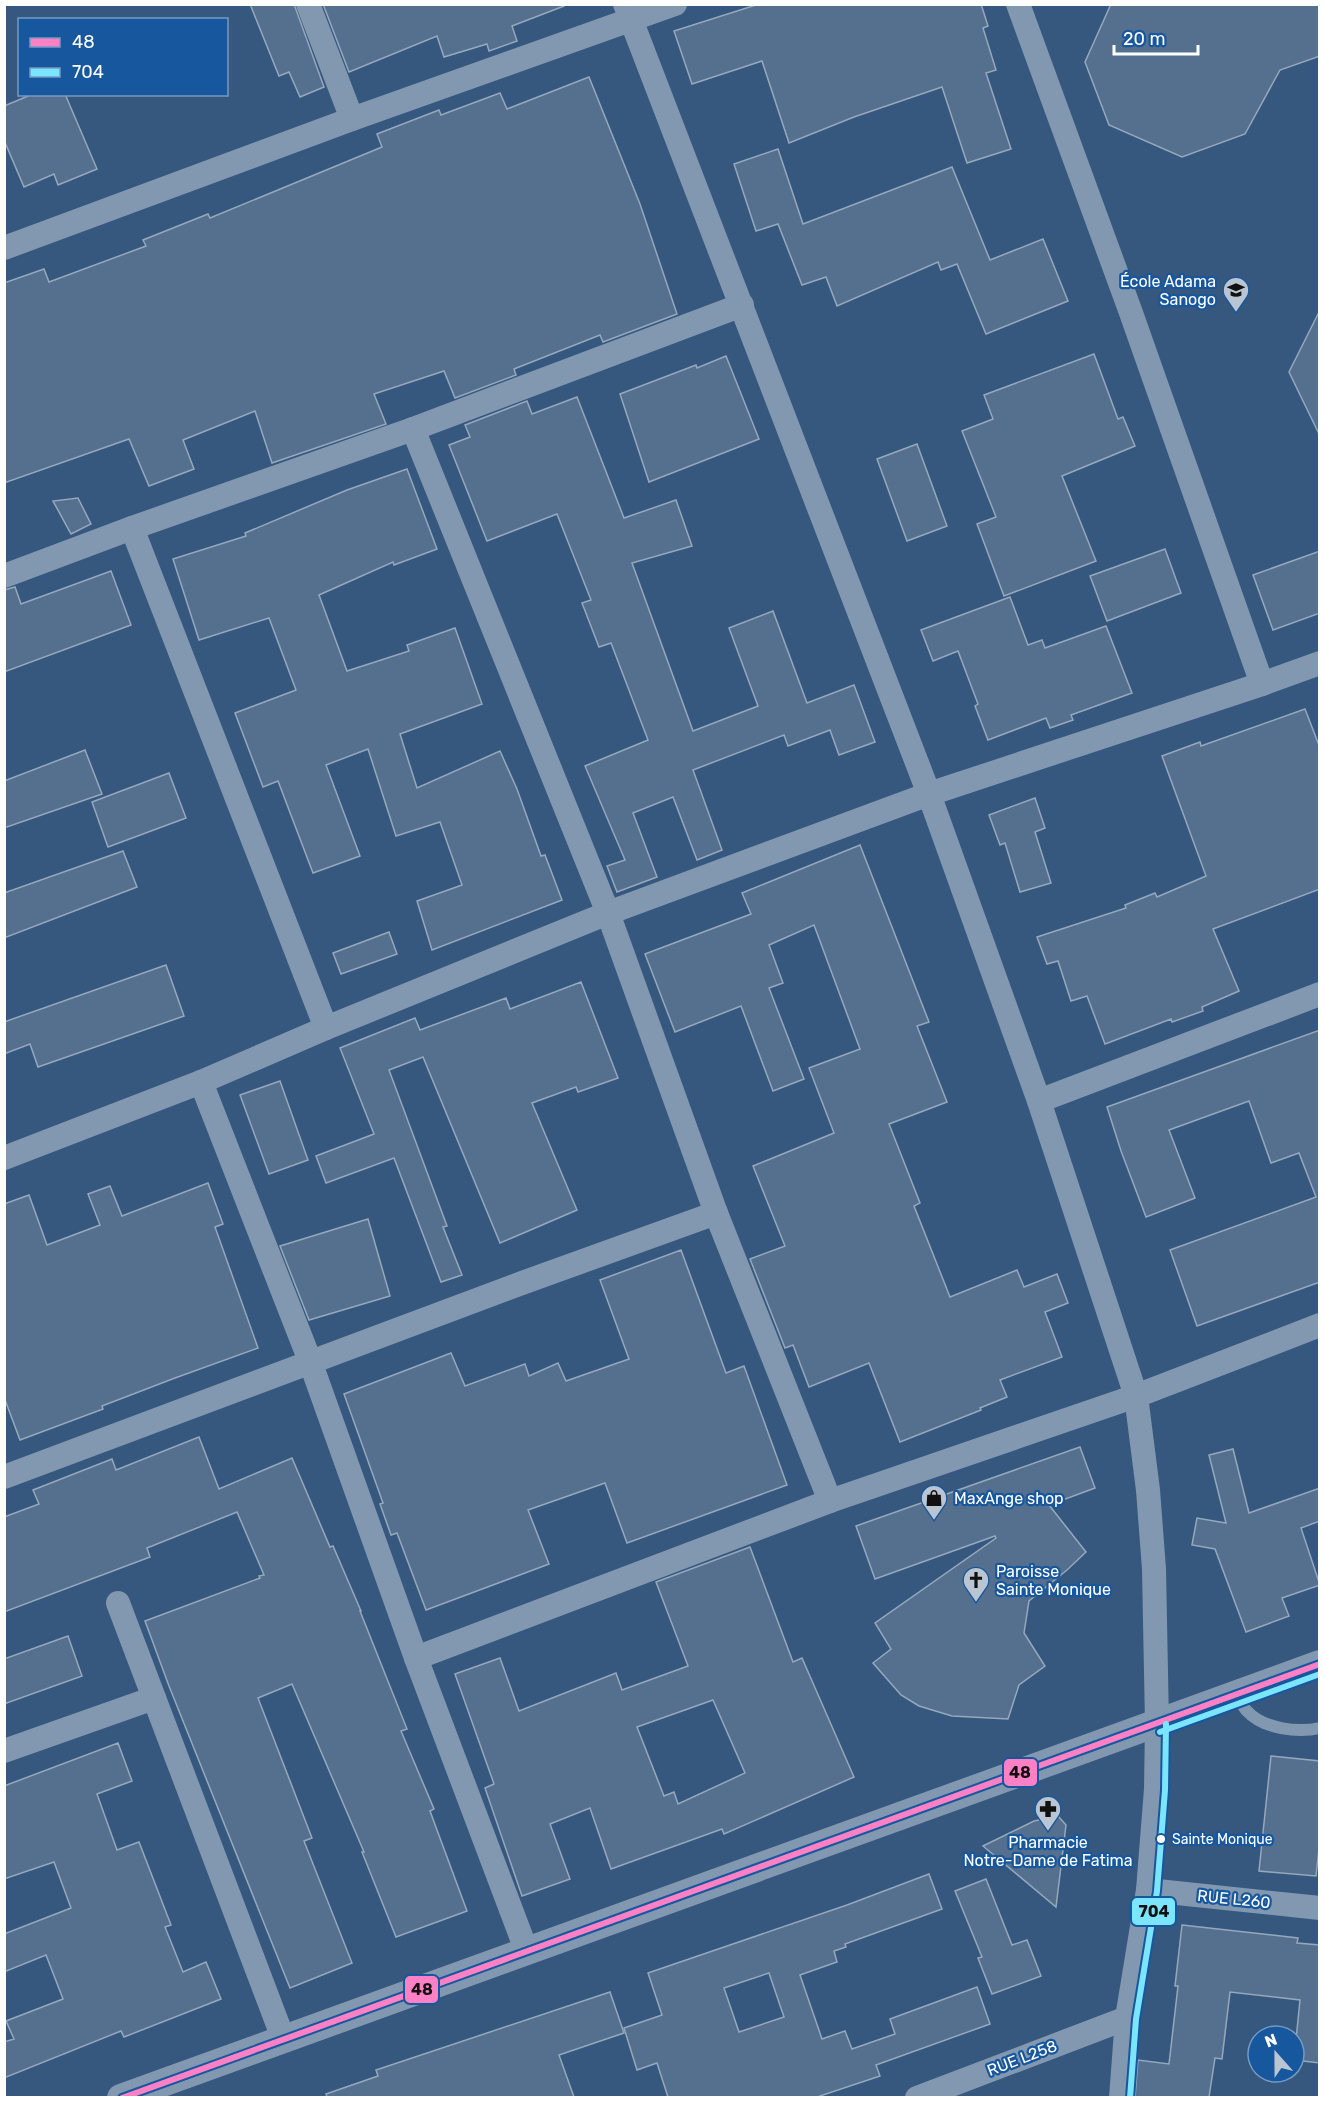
<svg xmlns="http://www.w3.org/2000/svg" width="1324" height="2102" viewBox="0 0 1324 2102" font-family="Rubik,sans-serif">
  <rect width="100%" height="100%" fill="#36587e"/>
  <g fill="#55708e" stroke="#95a8bd" stroke-width="1.5" fill-rule="evenodd">
    <polygon points="250,4 294,4 324,87 300,97 289,72 279,76"/>
    <polygon points="323,4 563,4 564,6 512,26 517,41 489,51 487,44 444,57 437,36 349,72"/>
    <polygon points="759,4 981,4 988,26 983,28 996,70 986,73 1011,149 967,163 942,87 854,117 789,143 762,61 692,84 674,31"/>
    <polygon points="1111,4 1320,4 1320,56 1280,70 1245,134 1182,157 1109,125 1085,62"/>
    <polygon points="589,77 640,204 677,314 603,342 600,335 514,369 516,375 455,398 444,371 374,394 386,424 272,463 255,411 183,440 194,469 149,486 129,439 4,483 4,283 44,269 49,282 146,246 143,240 208,214 210,218 382,147 377,134 439,110 441,115 500,93 507,109"/>
    <polygon points="33,94 65,94 97,169 58,185 54,174 24,187 4,140 4,106"/>
    <polygon points="778,149 803,224 952,167 990,260 1043,239 1068,301 986,334 957,264 941,270 938,262 837,306 826,277 802,285 778,224 756,231 734,164"/>
    <polygon points="1320,310 1320,436 1289,372"/>
    <polygon points="1094,354 1118,419 1123,417 1135,446 1062,476 1096,561 1004,596 977,524 996,517 962,431 993,419 984,395"/>
    <polygon points="726,356 759,439 649,482 620,394 696,365 697,368"/>
    <polygon points="577,397 624,518 676,500 692,546 632,563 693,731 758,706 729,628 773,611 807,703 854,685 875,742 839,755 830,730 788,746 784,735 693,770 722,850 697,860 673,797 633,813 657,877 617,892 607,866 625,860 585,766 648,740 611,643 599,647 582,603 591,600 557,514 487,541 449,445 470,437 465,425 527,401 532,414"/>
    <polygon points="917,444 947,526 907,541 877,459"/>
    <polygon points="407,469 437,549 394,565 393,562 319,595 347,671 409,651 407,645 455,628 482,704 400,734 417,788 500,751 517,789 541,856 545,855 562,900 432,950 417,901 462,885 440,822 396,836 368,749 326,765 360,856 313,873 278,781 263,787 235,713 296,690 269,618 199,640 173,559 246,536 245,533 347,490"/>
    <polygon points="78,498 91,524 71,534 53,501"/>
    <polygon points="1165,549 1181,593 1107,621 1090,576"/>
    <polygon points="1320,551 1320,613 1273,630 1253,575"/>
    <polygon points="111,571 131,625 4,672 4,590 15,587 21,604"/>
    <polygon points="1010,597 1028,645 1042,640 1045,648 1106,626 1132,693 1071,715 1073,720 1050,728 1046,718 988,740 975,706 978,704 958,651 933,661 921,630"/>
    <polygon points="1305,709 1320,748 1320,889 1213,929 1239,991 1202,1007 1203,1011 1172,1022 1171,1019 1105,1044 1087,996 1071,1001 1058,961 1047,964 1037,937 1126,908 1125,905 1155,893 1157,897 1206,876 1162,756 1200,742 1201,746"/>
    <polygon points="85,750 102,794 4,828 4,781"/>
    <polygon points="169,773 186,818 108,847 92,802"/>
    <polygon points="1035,798 1045,828 1035,832 1051,883 1020,892 1005,843 1000,845 989,815"/>
    <polygon points="860,845 929,1022 917,1026 947,1102 889,1124 920,1203 914,1206 950,1297 1017,1270 1024,1287 1057,1274 1068,1303 1045,1312 1062,1357 1000,1380 1007,1397 980,1408 981,1410 900,1442 869,1363 809,1387 793,1345 785,1348 750,1259 785,1246 753,1166 834,1133 809,1068 860,1049 814,925 769,945 783,983 769,988 804,1079 773,1091 741,1006 675,1032 645,954 751,914 742,893"/>
    <polygon points="123,851 137,887 4,938 4,893"/>
    <polygon points="389,932 397,954 341,974 333,953"/>
    <polygon points="166,965 184,1016 38,1067 30,1044 4,1054 4,1022"/>
    <polygon points="581,982 618,1078 578,1092 576,1087 532,1103 577,1210 500,1243 423,1057 389,1070 447,1226 443,1227 462,1275 441,1282 394,1158 326,1183 316,1156 374,1134 340,1048 415,1018 420,1030 506,998 510,1009"/>
    <polygon points="1320,1030 1320,1282 1197,1326 1170,1250 1316,1197 1299,1153 1271,1163 1249,1101 1169,1130 1195,1198 1146,1217 1121,1151 1107,1107"/>
    <polygon points="280,1081 308,1160 269,1174 240,1095"/>
    <polygon points="208,1183 223,1224 215,1227 258,1348 175,1378 102,1406 103,1409 20,1440 4,1397 4,1204 29,1195 47,1245 100,1225 88,1194 110,1186 122,1216"/>
    <polygon points="368,1219 390,1296 309,1320 280,1246"/>
    <polygon points="681,1250 726,1373 744,1366 787,1485 627,1543 605,1483 528,1510 549,1564 426,1610 397,1533 391,1535 380,1504 383,1503 344,1394 451,1353 465,1386 525,1364 529,1376 558,1363 566,1381 629,1359 600,1280"/>
    <polygon points="199,1437 219,1489 292,1458 330,1547 333,1546 361,1611 360,1611 407,1729 401,1731 434,1809 430,1811 467,1911 396,1937 362,1852 364,1852 292,1684 258,1698 312,1838 304,1841 352,1963 290,1988 169,1686 145,1621 260,1578 259,1576 264,1575 237,1512 147,1548 150,1557 4,1612 4,1517 39,1504 33,1490 112,1459 116,1470"/>
    <polygon points="1080,1447 1095,1488 1049,1505 1086,1552 1067,1570 1029,1601 1024,1633 1045,1666 1019,1685 1008,1719 952,1716 919,1706 901,1695 873,1663 891,1649 875,1623 996,1538 995,1536 875,1579 856,1526"/>
    <polygon points="1233,1449 1249,1513 1320,1488 1320,1521 1301,1528 1320,1585 1282,1598 1289,1616 1246,1632 1215,1549 1192,1545 1197,1518 1226,1523 1209,1455"/>
    <path d="M750,1547L793,1662L802,1658L854,1777L724,1834L722,1829L611,1869L590,1808L550,1824L570,1879L522,1896L485,1788L494,1784L455,1674L500,1658L519,1711L616,1673L622,1690L688,1666L656,1582ZM713,1700L745,1773L678,1804L674,1792L664,1796L637,1727Z"/>
    <polygon points="68,1636 82,1676 4,1704 4,1659"/>
    <polygon points="118,1743 132,1781 97,1794 117,1850 139,1842 171,1925 165,1927 183,1972 206,1962 221,1999 124,2037 121,2031 4,2078 4,2042 14,2039 6,2021 63,1999 46,1955 4,1972 4,1934 71,1908 54,1862 4,1879 4,1786"/>
    <polygon points="1271,1756 1320,1761 1320,1839 1316,1876 1259,1871"/>
    <polygon points="1058,1816 1066,1825 1056,1907 983,1846 1034,1821"/>
    <path d="M929,1874L942,1909L845,1944L846,1947L834,1951L837,1962L800,1975L822,2039L845,2031L852,2049L895,2034L890,2019L977,1987L990,2024L876,2065L880,2076L817,2097H668L657,2063L637,2070L624,2028L662,2015L648,1973L847,1905ZM769,1973L784,2017L739,2032L724,1988Z"/>
    <polygon points="986,1879 1012,1945 1027,1940 1041,1976 992,1994 978,1958 982,1957 955,1891"/>
    <polygon points="1182,1925 1298,1938 1297,1943 1320,1945 1320,2063 1294,2060 1300,2000 1230,1992 1222,2059 1215,2058 1209,2097 1135,2097 1138,2060 1169,2064 1178,1986 1175,1986"/>
    <polygon points="610,1992 624,2033 559,2055 574,2097 327,2097 326,2094 378,2076 376,2070"/>
  </g>
  <g fill="none" stroke-linecap="round" stroke-linejoin="round">
    <path stroke="#8198b0" stroke-width="12" d="M1236,1695C1240,1700 1243,1707 1247,1711C1263,1729 1298,1733 1320,1728"/>
    <g stroke="#8198b0" stroke-width="24">
      <polyline points="308,4 352,119"/>
      <polyline points="625,4 929,794 1039,1101 1136,1396 1148,1490 1154,1569 1157,1724 1156,1789 1148,1890 1127,2018 1121,2098"/>
      <polyline points="1018,4 1130,310 1262,684"/>
      <polyline points="4,248 352,119 675,4"/>
      <polyline points="413,429 608,913 716,1213 830,1501"/>
      <polyline points="132,528 326,1028"/>
      <polyline points="4,576 132,528 413,429 742,305"/>
      <polyline points="201,1082 310,1361 416,1658 527,1952"/>
      <polyline points="1039,1101 1320,994"/>
      <polyline points="4,1158 201,1082 326,1028 608,913 929,794 1262,684 1320,663"/>
      <polyline points="4,1477 522,1283 716,1213"/>
      <polyline points="118,1603 283,2038"/>
      <polyline points="416,1658 830,1501 1136,1396 1320,1325"/>
      <polyline points="4,1751 154,1698"/>
      <polyline points="1148,1890 1320,1908"/>
      <polyline points="917,2098 1127,2018"/>
    </g>
    <polyline stroke="#8198b0" stroke-width="28" points="121,2098 1320,1664"/>
    <g stroke="#17579d" stroke-width="10">
      <polyline id="bus-1" points="122,2098 1320,1664"/>
    </g>
    <g stroke="#17579d" stroke-width="10">
      <g id="bus-2">
        <polyline points="1160,1732 1320,1674"/>
        <polyline points="1130,2098 1136,2019 1157,1891 1165,1790 1166,1724"/>
      </g>
    </g>
    <use href="#bus-1" stroke="#ff80c5" stroke-width="6"/>
    <use href="#bus-2" stroke="#7ae5fd" stroke-width="6"/>
  </g>
  <defs>
    <g id="school-pin" transform="scale(1.35)"><path d="M0 17L-7.5 6A9.5 9.5 0 1 1 7.5 6Z" fill="#b9c5d2" stroke="#17579d"/><path d="M0-5L7-2L0 1L-7-2ZM-4 1L0 2.5L4 1V4Q0 6-4 4Z" fill="#111"/></g>
    <g id="shop-pin" transform="scale(1.35)"><path d="M0 17L-7.5 6A9.5 9.5 0 1 1 7.5 6Z" fill="#b9c5d2" stroke="#17579d"/><path d="M-5-2.5h2.3a2.7 3.5 0 0 1 5.4 0H5L5.5 6h-11ZM-1.5-2.5h3a1.5 2.3 0 0 0-3 0Z" fill="#111"/></g>
    <g id="church-pin" transform="scale(1.35)"><path d="M0 17L-7.5 6A9.5 9.5 0 1 1 7.5 6Z" fill="#b9c5d2" stroke="#17579d"/><path d="M-1.2-6h2.4v3.5h3.3v2.4h-3.3V6h-2.4V-.1h-3.3v-2.4h3.3Z" fill="#111"/></g>
    <g id="pharmacy-pin" transform="scale(1.35)"><path d="M0 17L-7.5 6A9.5 9.5 0 1 1 7.5 6Z" fill="#b9c5d2" stroke="#17579d"/><path d="M-2-6h4v4h4v4h-4v4h-4v-4h-4v-4h4Z" fill="#111"/></g>
  </defs>
  <g fill-rule="evenodd">
    <use href="#school-pin" x="1236" y="290"/>
    <use href="#shop-pin" x="934" y="1498"/>
    <use href="#church-pin" x="976" y="1580"/>
    <use href="#pharmacy-pin" x="1048" y="1809"/>
  </g>
  <circle fill="#fff" stroke="#17579d" stroke-width="2" cx="1161" cy="1839" r="5"/>
  <g text-anchor="middle" dominant-baseline="central" stroke-width="4.5" stroke-linejoin="round" paint-order="stroke">
    <g font-size="14" fill="#fff" stroke="#17579d" text-anchor="start">
      <text x="1172" y="1839">Sainte Monique</text>
    </g>
    <g font-size="16" fill="#fff" stroke="#17579d" text-anchor="start">
      <text x="1216" y="281" text-anchor="end">École Adama<tspan x="1216" dy="18">Sanogo</tspan></text>
      <text x="954" y="1498">MaxAnge shop</text>
      <text x="996" y="1571">Paroisse<tspan x="996" dy="18">Sainte Monique</tspan></text>
      <text x="1048" y="1842" text-anchor="middle">Pharmacie<tspan x="1048" dy="18">Notre-Dame de Fatima</tspan></text>
    </g>
    <g font-size="16" fill="#fff" stroke="#17579d">
      <text transform="translate(1234 1899) rotate(6)">RUE L260</text>
      <text transform="translate(1022 2058) rotate(-21)">RUE L258</text>
    </g>
  </g>
  <g stroke="#17579d" stroke-width="2">
    <rect x="1003" y="1758" width="35" height="29" rx="6" fill="#ff80c5"/>
    <rect x="1131" y="1897" width="45" height="29" rx="6" fill="#7ae5fd"/>
    <rect x="404" y="1975" width="35" height="29" rx="6" fill="#ff80c5"/>
  </g>
  <g font-size="16" text-anchor="middle" font-weight="bold" fill="#111">
    <text x="1020" y="1778">48</text>
    <text x="1154" y="1917">704</text>
    <text x="422" y="1995">48</text>
  </g>
  <rect width="1324" height="2102" fill="none" stroke="#ffffff" stroke-width="12"/>
  <rect x="18" y="18" width="210" height="78" fill="#17579d" stroke="#749ac4" stroke-width="1.5"/>
  <rect x="30" y="38" width="30" height="9" fill="#ff80c5" stroke="#749ac4" stroke-width="1.5"/>
  <text x="72" y="48" font-size="18" fill="#ffffff">48</text>
  <rect x="30" y="68" width="30" height="9" fill="#7ae5fd" stroke="#749ac4" stroke-width="1.5"/>
  <text x="72" y="78" font-size="18" fill="#ffffff">704</text>
  <g transform="translate(1276 2054) rotate(339)"><circle r="28" fill="#17579d" stroke="#749ac4" stroke-width="1.5"/>
  <path d="M0-4.5L10 22L0 15L-10 22Z" fill="#b9c5d2"/>
  <text y="-9" font-size="16" font-weight="bold" text-anchor="middle" fill="#ffffff">N</text>
  </g>
  <path d="M1114 45v9h84v-9" fill="none" stroke="#ffffff" stroke-width="3"/>
  <text x="1123" y="45" font-size="18" fill="#ffffff" stroke="#17579d" stroke-width="4.5" paint-order="stroke">20 m</text>
</svg>
